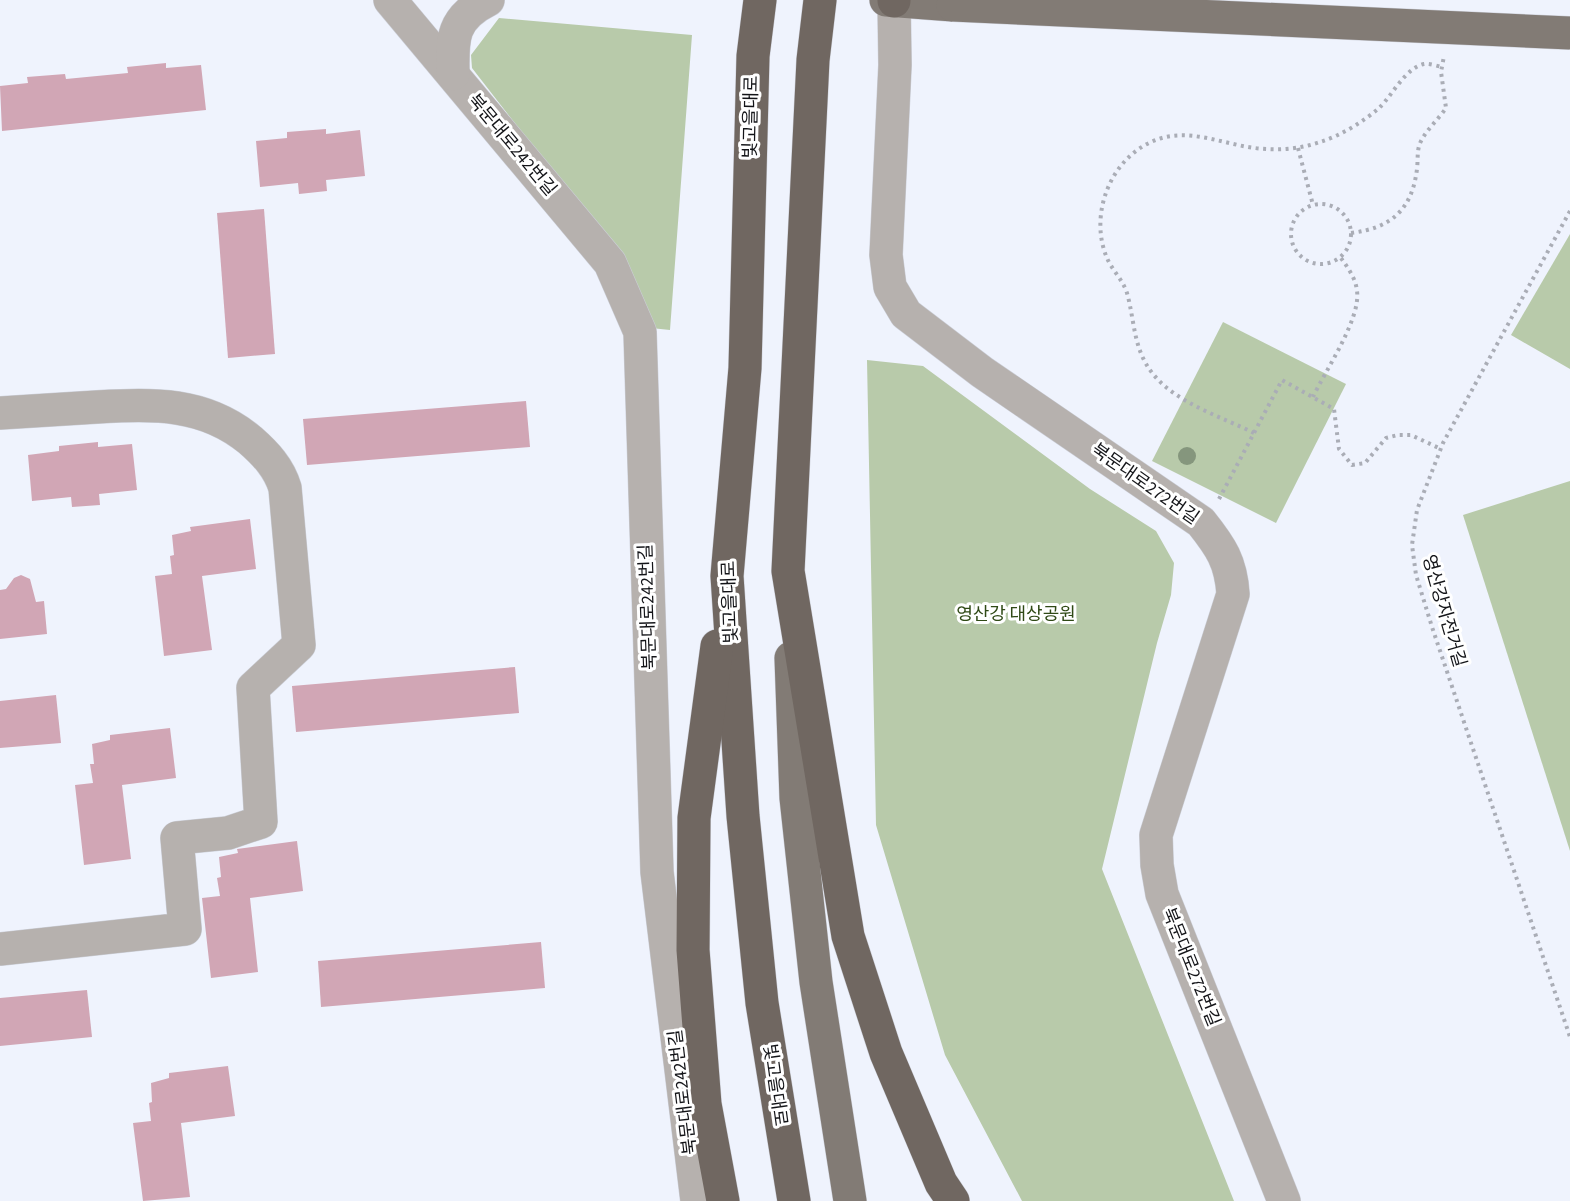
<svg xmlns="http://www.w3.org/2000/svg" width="1570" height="1201" viewBox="0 0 1570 1201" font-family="'Source Sans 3','Noto Sans KR',sans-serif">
  <rect width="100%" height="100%" fill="#eff3fd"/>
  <g fill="#b8caaa">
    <polygon points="499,18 692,35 670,330 651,328 623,263 472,68 471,55"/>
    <polygon points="1570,234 1570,369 1511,335"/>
    <polygon points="1223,322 1346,384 1276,523 1152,461"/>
    <polygon points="867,360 923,366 1090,489 1156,531 1174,563 1171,595 1157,643 1102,869 1234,1201 1022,1201 945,1055 876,825"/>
    <polygon points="1570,481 1570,851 1463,515"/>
  </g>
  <g fill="#d1a6b5">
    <polygon points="166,63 166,68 201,65 206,110 2,131 0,86 28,83 27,77 65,74 66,79 128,73 127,67"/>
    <polygon points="326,129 326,134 360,130 365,176 326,180 327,191 299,194 298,183 260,187 256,141 287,138 287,132"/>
    <polygon points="264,209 275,354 228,358 217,213"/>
    <polygon points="526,401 530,447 307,465 303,419"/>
    <polygon points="98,442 98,447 132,444 137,490 99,494 100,505 72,507 71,497 32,501 28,455 59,451 59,446"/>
    <polygon points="250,519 256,569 202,576 212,650 164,656 155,576 172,574 170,556 174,555 172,535 191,531 190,527"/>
    <polygon points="21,575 30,579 36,602 44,601 47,634 0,639 0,590 6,589 14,578"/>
    <polygon points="515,667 519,713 296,732 292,686"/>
    <polygon points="56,695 61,743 0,748 0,701"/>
    <polygon points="170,728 176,778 122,785 131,859 84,865 75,785 93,783 90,764 94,764 92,744 110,740 110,735"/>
    <polygon points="297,841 303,891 250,898 258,972 211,978 202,898 220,896 217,878 221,877 219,857 238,853 237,849"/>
    <polygon points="541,942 545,988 321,1007 318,961"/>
    <polygon points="87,990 92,1037 0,1046 0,998"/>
    <polygon points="228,1066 235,1116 181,1123 190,1197 143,1201 133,1123 151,1121 149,1103 152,1102 151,1083 169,1078 169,1073"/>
  </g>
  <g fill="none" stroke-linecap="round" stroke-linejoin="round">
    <g stroke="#cccfd8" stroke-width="34">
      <g id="minor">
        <polyline points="390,0 610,263 640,332 657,872 697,1201"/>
        <path d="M894,1L895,65L886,255L890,287L906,314L982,372L1201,522C1221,547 1231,562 1233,594L1156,835L1157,865L1162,894L1284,1201"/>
        <path d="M453,74C452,38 452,18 488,0"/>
        <path d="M0,413C32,411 65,409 97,407C154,404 204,402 250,440C266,454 279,468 285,488L299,645L253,688L261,822L228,833L177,838L185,929L0,949"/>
      </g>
    </g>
    <g stroke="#cccfd8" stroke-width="34">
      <g id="major">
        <polyline points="886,0 953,5"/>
        <polyline points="791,658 796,798 816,982 850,1201"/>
      </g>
    </g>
    <g stroke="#cccfd8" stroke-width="34">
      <g id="highway">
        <polyline points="760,0 753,56 745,368 727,576 743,816 762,1003 794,1201"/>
        <polyline points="820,0 813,60 788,571 848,936 886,1053 941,1183 953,1201"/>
        <polyline points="894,0 894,1"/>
        <polyline points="717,646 694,818 693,950 705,1104 723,1201"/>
      </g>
    </g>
    <g stroke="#aaadb6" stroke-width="4" stroke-dasharray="3 4.5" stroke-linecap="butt">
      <polyline points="1298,148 1313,205"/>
      <circle cx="1321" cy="234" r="30"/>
      <polyline points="1570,211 1443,443 1417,510 1412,545 1416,575 1432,627 1570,1037"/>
      <path d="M1351,233C1391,228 1412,210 1417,169C1418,161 1417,154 1419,146C1423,133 1438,120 1446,108L1441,72L1444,56"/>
      <path d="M1313,397C1325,371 1361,319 1357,291C1356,279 1348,268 1341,258"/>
      <path d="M1254,433C1222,417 1176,403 1153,374C1133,349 1135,322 1127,293C1123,280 1112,270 1107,258C1089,216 1109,161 1151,142C1189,124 1228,148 1267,149C1285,150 1303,148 1320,142C1340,136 1363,122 1379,108C1392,96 1405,68 1424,64C1429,63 1437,66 1442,67"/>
      <polyline points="1219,499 1282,380 1334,409 1339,449 1352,465 1365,463 1386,438 1398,435 1411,435 1441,449"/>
    </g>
    <use href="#minor" stroke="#b6b1ae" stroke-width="33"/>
    <use href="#major" stroke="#827b75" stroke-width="33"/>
    <use href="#highway" stroke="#706761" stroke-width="33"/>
    <g stroke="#cccfd8" stroke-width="34" stroke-linecap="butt">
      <polyline id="major-bridge" points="953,5 1570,33"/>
    </g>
    <use href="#major-bridge" stroke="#827b75" stroke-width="33"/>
  </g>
  <circle fill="#85967d" cx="1187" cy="456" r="9"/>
  <g text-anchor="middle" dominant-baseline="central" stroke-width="6" stroke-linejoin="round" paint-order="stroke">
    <g font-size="18" fill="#131418" stroke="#fff">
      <text transform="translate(751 117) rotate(-89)">빛고을대로</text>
      <text transform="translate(512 145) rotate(50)">북문대로242번길</text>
      <text transform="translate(1145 484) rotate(35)">북문대로272번길</text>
      <text transform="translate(730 602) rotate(-92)">빛고을대로</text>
      <text transform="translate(648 607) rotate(-92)">북문대로242번길</text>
      <text transform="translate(1444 611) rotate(74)">영산강자전거길</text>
      <text transform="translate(1191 967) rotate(68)">북문대로272번길</text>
      <text transform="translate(775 1085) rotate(82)">빛고을대로</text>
      <text transform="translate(683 1092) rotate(-97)">북문대로242번길</text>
    </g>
    <g font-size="18" fill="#2f4915" stroke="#fff">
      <text x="1016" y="614">영산강 대상공원</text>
    </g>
  </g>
</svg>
